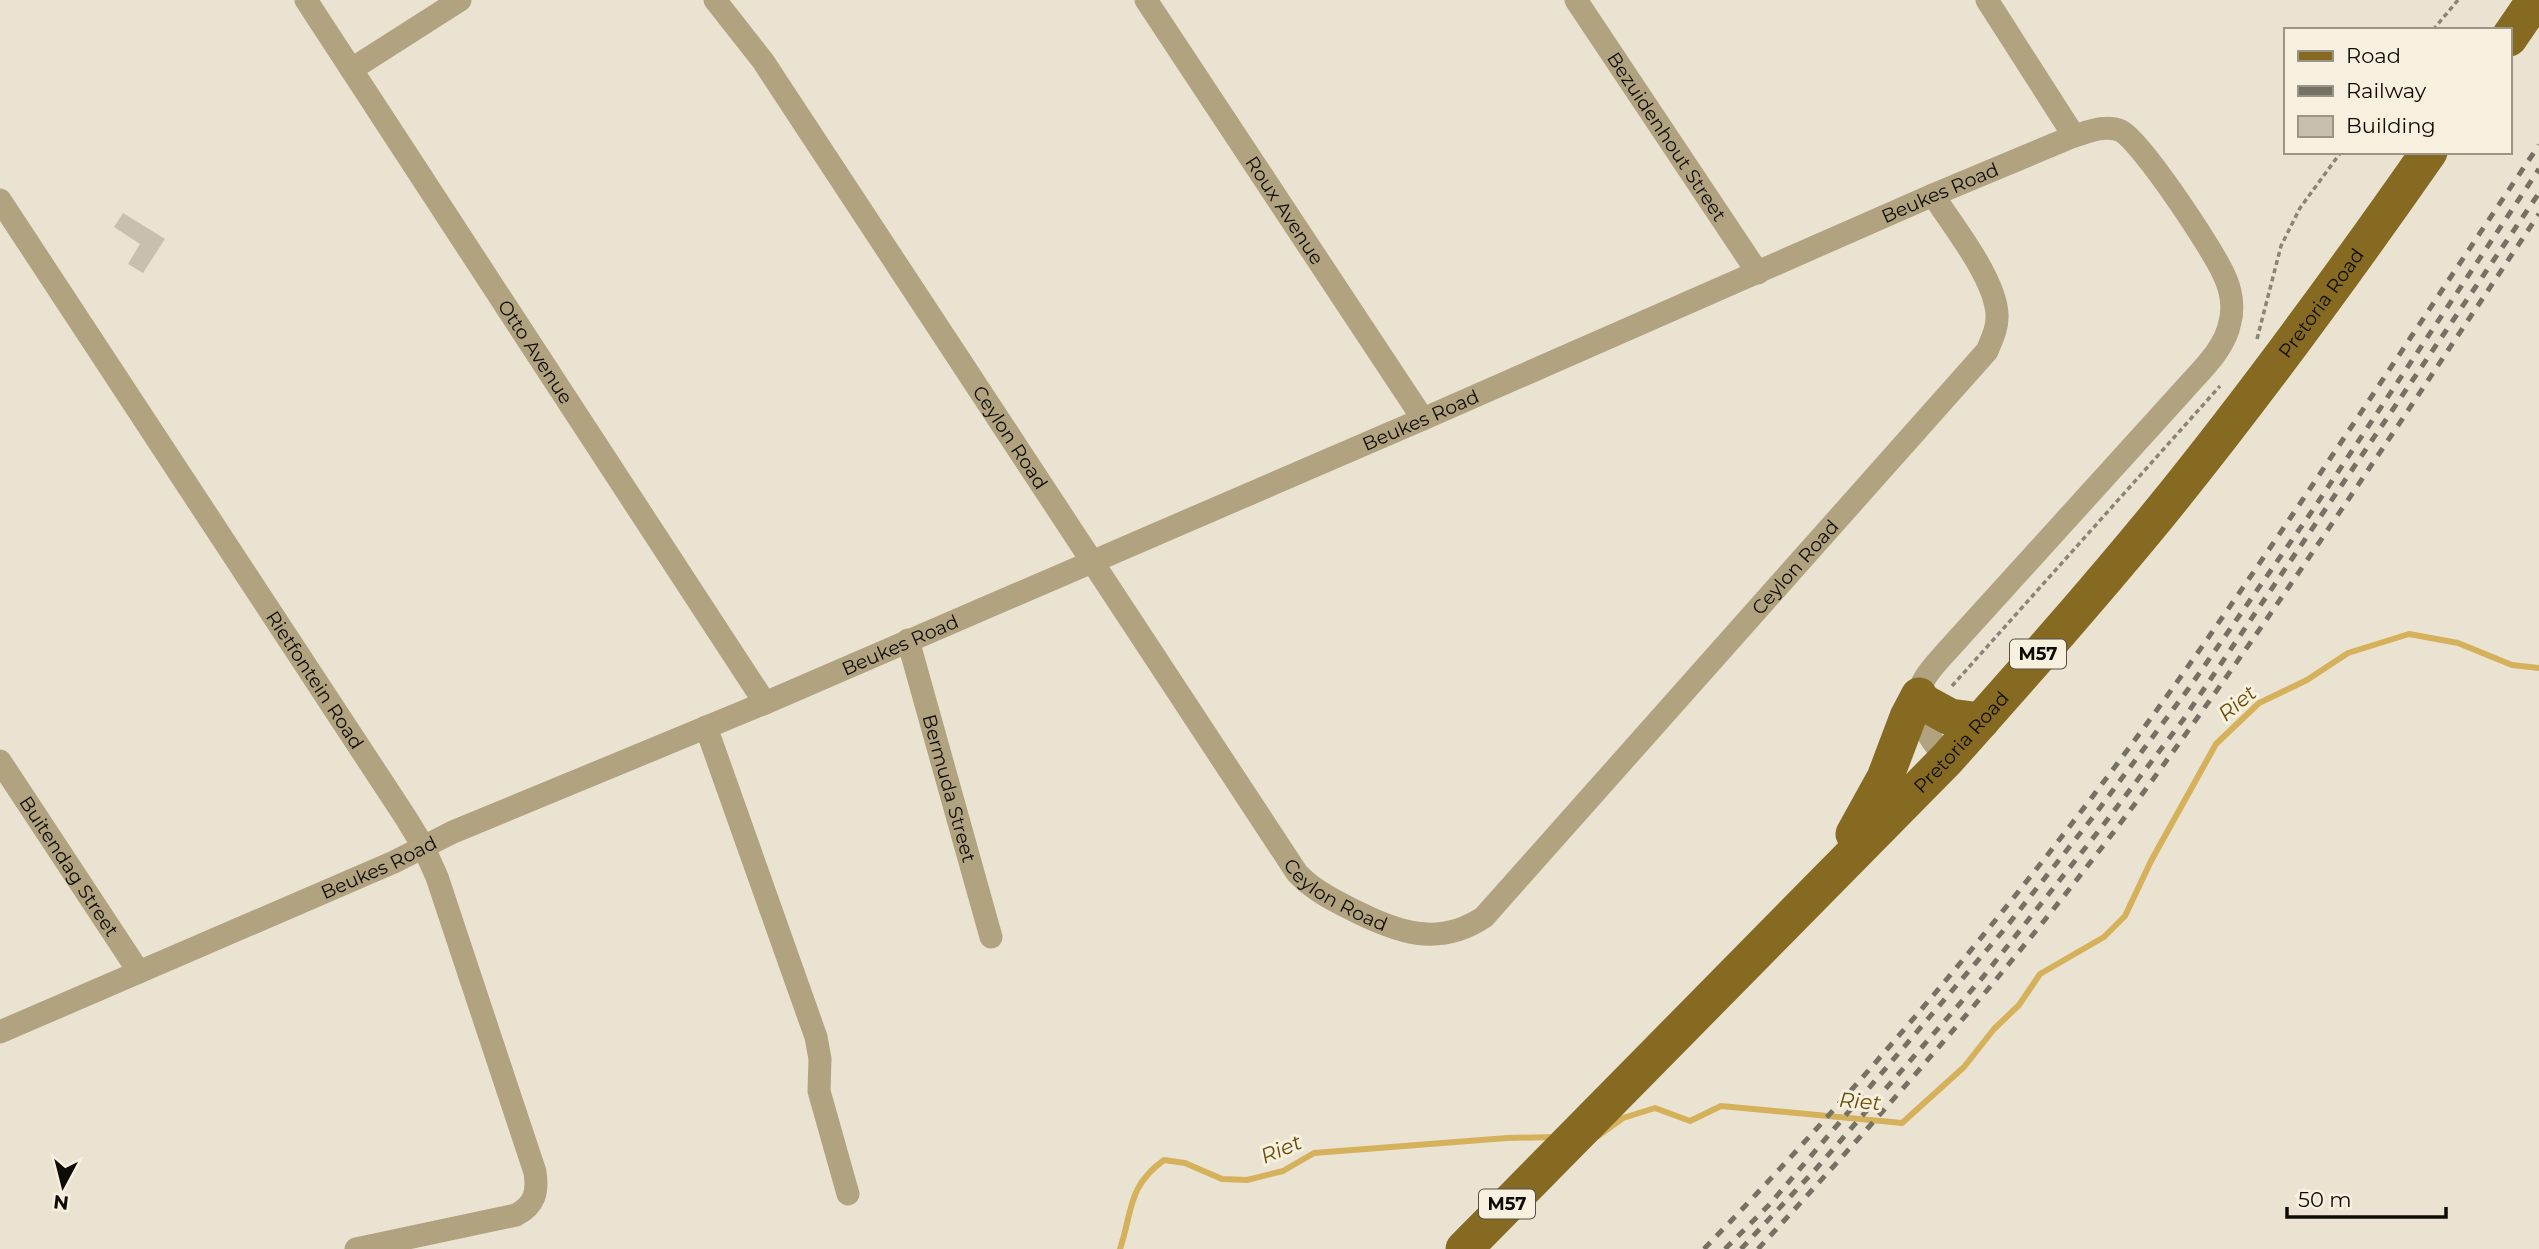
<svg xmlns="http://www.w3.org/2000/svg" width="2539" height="1249" viewBox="0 0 2539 1249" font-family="Montserrat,sans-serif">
  <rect width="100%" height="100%" fill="#ebe3d1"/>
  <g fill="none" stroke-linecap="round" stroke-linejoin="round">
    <g stroke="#d5b15c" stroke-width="6">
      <polyline points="1598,1136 1623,1118 1655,1108 1690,1121 1721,1106 1902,1123 1964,1067 1994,1029 2019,1005 2040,974 2104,937 2125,916 2151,861 2216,744 2259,703 2307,680 2348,653 2409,634 2458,643 2512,665 2539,668"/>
      <path d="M1120,1249C1133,1210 1127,1187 1164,1160L1185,1163L1222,1179L1247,1180L1283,1171L1314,1153L1507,1138L1556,1137"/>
    </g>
  </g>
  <polygon fill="#c8c0af" points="123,213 165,239 143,273 128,264 140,244 114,227"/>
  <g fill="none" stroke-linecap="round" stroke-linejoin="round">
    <g stroke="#8a8578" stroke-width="3.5" stroke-dasharray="5 3.5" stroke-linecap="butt">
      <polyline points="2433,30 2458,0"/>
      <polyline points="2257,339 2281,246 2300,208 2341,152"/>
      <polyline points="1952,686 2220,386"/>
    </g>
    <g stroke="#b1a280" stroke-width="23">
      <path id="s1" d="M306,0L765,703"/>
      <path id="s2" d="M715,0L763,61L1297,873C1312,889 1331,899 1351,909C1396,932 1438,948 1484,917L1987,351C1992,339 1998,327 1997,314C1995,278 1953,226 1933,195"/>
      <path id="s3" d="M1146,0L1423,419"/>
      <path id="s4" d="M1576,0L1758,273"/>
      <polyline points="1987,0 2074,136"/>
      <polyline points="352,69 460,0"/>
      <path id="s5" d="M0,200L406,818L423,846L437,877L535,1172C538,1192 535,1205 516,1215L356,1249"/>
      <path id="s6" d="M908,640L991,937"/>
      <polyline points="706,727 816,1037 820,1059 819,1091 848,1194"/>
      <path id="s7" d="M0,761L139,972"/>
      <path id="s8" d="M0,1032L394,862L453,832L765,703L1423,419L1933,195L2074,136C2088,132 2107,124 2121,131C2141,141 2214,251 2224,275C2231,289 2234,307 2230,322C2225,350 2199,372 2182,392L1947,651C1940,659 1931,668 1925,678C1907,707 1927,737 1947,759"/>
    </g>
    <g stroke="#876a22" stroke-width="37">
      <polyline points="2509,38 2535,0"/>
      <polyline points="1919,700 1950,717 1981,721"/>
      <polyline points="1854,834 1885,778 1908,717 1919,696"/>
      <path id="s9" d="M1464,1249L1947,759C2019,678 2091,597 2159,514C2254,397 2343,275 2429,152"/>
    </g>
    <g stroke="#767165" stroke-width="5" stroke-dasharray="9 9" stroke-linecap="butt">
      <path d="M1704,1249C1875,1072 2034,882 2177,682C2302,506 2418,324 2539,145"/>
      <polyline points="1725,1249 1769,1205 2003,931 2093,817 2189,688 2308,517 2539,169"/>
      <polyline points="1741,1249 1815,1170 1983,977 2101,828 2183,720 2539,193"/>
      <path d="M1758,1249C1891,1105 2020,958 2137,801C2278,610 2407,411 2539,214"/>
    </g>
  </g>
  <g text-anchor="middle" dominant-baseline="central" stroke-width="6" stroke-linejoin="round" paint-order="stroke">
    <g fill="#f8f0de" stroke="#545047" stroke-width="2">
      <rect x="2010" y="639.5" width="56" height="29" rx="5"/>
      <rect x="1479" y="1189.5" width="56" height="29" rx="5"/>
    </g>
    <g font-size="18" font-weight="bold" fill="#0e0c06">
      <text x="2038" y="654">M57</text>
      <text x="1507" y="1204">M57</text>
    </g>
    <g font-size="19" fill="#0e0c06" stroke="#f8f0de">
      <text stroke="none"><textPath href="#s4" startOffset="164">Bezuidenhout Street</textPath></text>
      <text stroke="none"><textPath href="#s8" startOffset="2114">Beukes Road</textPath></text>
      <text stroke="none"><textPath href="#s3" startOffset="252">Roux Avenue</textPath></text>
      <text stroke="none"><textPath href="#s9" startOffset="1278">Pretoria Road</textPath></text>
      <text stroke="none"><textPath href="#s1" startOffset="420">Otto Avenue</textPath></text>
      <text stroke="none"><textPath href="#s8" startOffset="1547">Beukes Road</textPath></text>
      <text stroke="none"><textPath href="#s2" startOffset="528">Ceylon Road</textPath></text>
      <text stroke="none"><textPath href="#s2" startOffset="1724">Ceylon Road</textPath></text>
      <text stroke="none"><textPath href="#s8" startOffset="980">Beukes Road</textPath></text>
      <text stroke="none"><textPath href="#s5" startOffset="574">Rietfontein Road</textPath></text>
      <text stroke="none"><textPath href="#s9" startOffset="710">Pretoria Road</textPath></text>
      <text stroke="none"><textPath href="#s6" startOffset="154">Bermuda Street</textPath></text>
      <text stroke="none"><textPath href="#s7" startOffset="126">Buitendag Street</textPath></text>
      <text stroke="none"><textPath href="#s8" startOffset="413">Beukes Road</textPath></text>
      <text stroke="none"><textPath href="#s2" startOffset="1094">Ceylon Road</textPath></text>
    </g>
    <g font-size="21" font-style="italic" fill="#654d07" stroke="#f8f0de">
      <text transform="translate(2237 703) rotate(-40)">Riet</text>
      <text transform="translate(1860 1101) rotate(5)">Riet</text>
      <text transform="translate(1281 1149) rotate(-23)">Riet</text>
    </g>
  </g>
  <rect x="2284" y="28" width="228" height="126" fill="#f8f0de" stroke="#9a9588" stroke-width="2"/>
  <rect x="2298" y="51" width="35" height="10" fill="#876a22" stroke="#9a9588" stroke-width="2"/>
  <text x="2346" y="63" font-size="21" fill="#0e0c06">Road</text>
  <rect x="2298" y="86" width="35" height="10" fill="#767165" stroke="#9a9588" stroke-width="2"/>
  <text x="2346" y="98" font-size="21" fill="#0e0c06">Railway</text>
  <rect x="2298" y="116" width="35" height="21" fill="#c8c0af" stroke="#9a9588" stroke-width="2"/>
  <text x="2346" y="133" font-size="21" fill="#0e0c06">Building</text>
  <g transform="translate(63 1186) rotate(187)" stroke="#f8f0de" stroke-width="5" paint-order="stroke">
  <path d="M0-5L12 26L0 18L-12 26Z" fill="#0e0c06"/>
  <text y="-10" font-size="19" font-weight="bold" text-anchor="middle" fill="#0e0c06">N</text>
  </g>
  <path d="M2287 1207v10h159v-10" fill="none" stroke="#0e0c06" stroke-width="3.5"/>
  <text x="2298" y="1207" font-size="21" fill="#0e0c06" stroke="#f8f0de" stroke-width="5" paint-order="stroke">50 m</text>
</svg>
